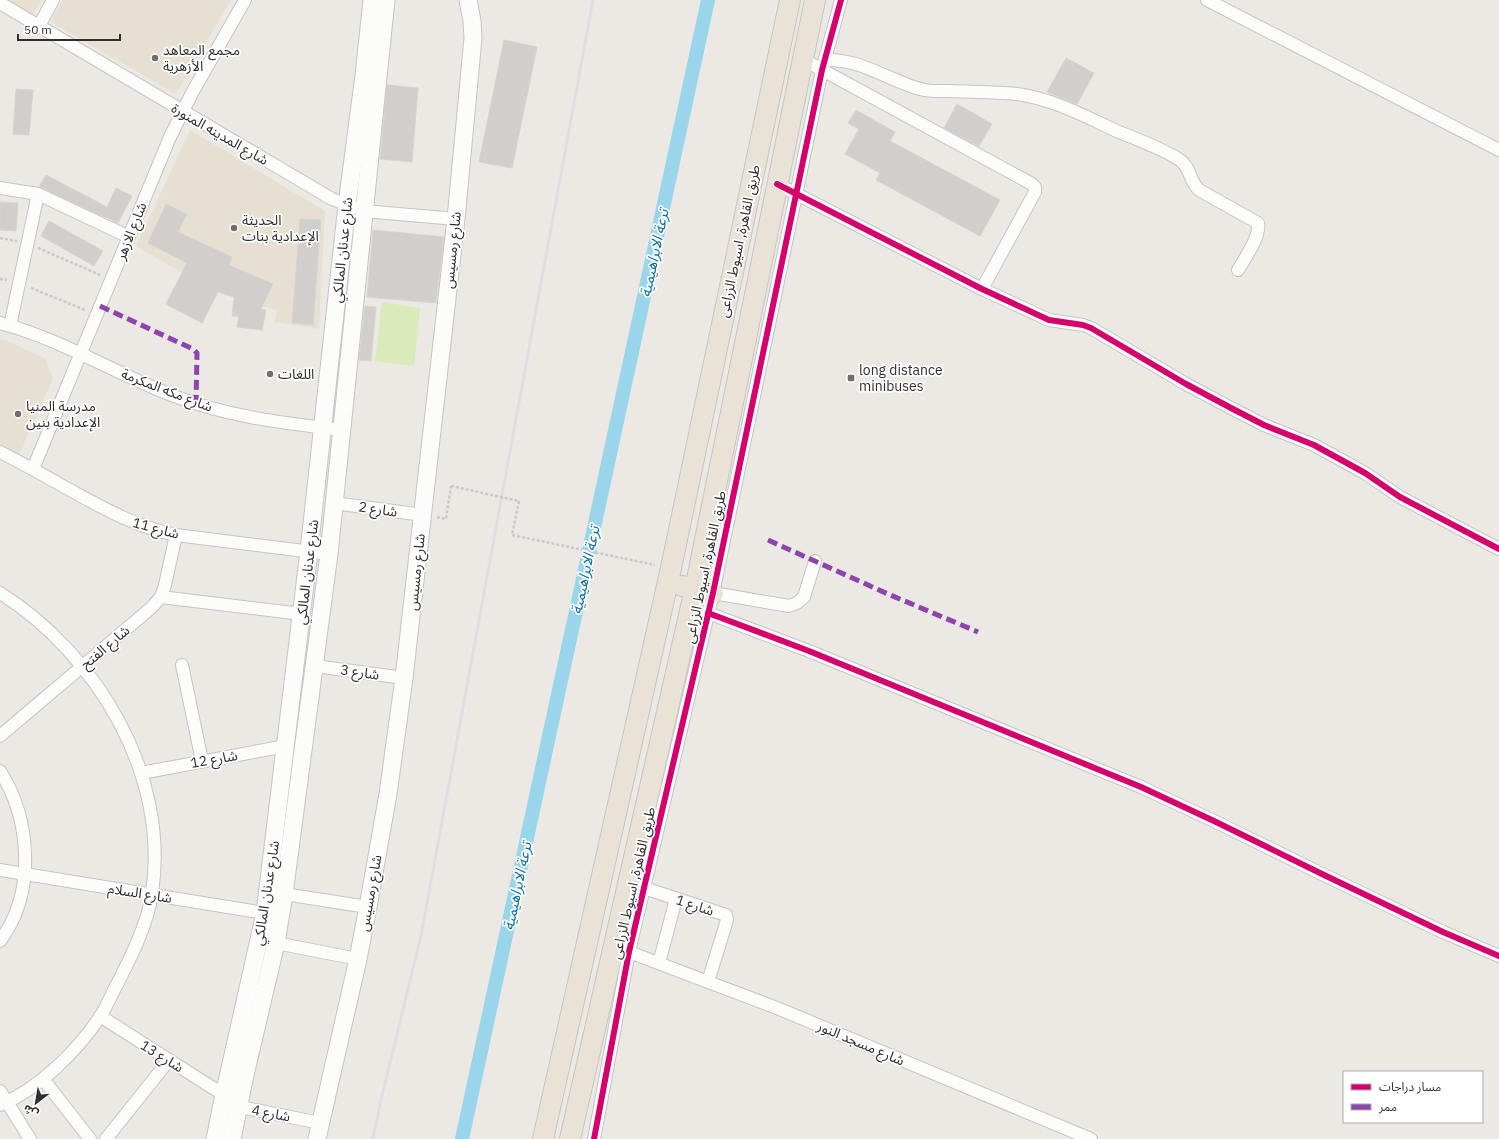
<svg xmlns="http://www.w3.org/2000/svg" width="1499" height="1139" viewBox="0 0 1499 1139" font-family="'IBM Plex Sans','Noto Sans Arabic',sans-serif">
  <rect width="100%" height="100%" fill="#ece8e4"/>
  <g fill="#e6e0d3">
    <polygon points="2,0 41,0 31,17"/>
    <polygon points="63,0 231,0 176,94 51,22"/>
    <polygon points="190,130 325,211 319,329 274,322 277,310 262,306 203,285 136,246"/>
    <polygon points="0,338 45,358 53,379 17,458 0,450"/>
  </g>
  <polygon fill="#d9eabb" points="382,302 420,308 414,366 375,361"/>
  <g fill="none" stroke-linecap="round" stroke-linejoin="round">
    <polyline stroke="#99d6ec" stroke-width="14" points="462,1139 708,0"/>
  </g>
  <g fill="#d1cecb" stroke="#d7d4d0">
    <polygon points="504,40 537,47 512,168 479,162"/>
    <polygon points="1066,58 1094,73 1077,104 1047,92"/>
    <polygon points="387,85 418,88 412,162 380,159"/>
    <polygon points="16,89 33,90 29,135 13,134"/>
    <polygon points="957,104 992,124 979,146 944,128"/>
    <polygon points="856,110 895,132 890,141 1000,200 980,236 876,180 880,173 845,154 859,129 848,123"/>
    <polygon points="46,175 107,207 116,188 132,196 118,223 39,187"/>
    <polygon points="0,202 18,203 16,231 0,230"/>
    <polygon points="166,204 187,214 178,232 232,257 229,265 273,284 261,309 266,310 262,330 237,327 239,316 232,316 234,297 218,292 202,323 166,304 187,263 148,243"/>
    <polygon points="300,219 321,220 313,325 292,323"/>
    <polygon points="49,221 103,251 94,266 41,236"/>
    <polygon points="373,230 444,237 436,303 367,297"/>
    <polygon points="365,306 376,307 371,361 359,360"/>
  </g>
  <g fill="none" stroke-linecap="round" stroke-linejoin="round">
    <g stroke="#c5c4c5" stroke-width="14">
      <g id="minor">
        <polyline points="1207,0 1499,150"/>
        <polyline points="0,3 332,199 364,211 456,219"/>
        <polyline points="39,26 53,0"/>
        <polyline points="804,60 1032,184 1035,187 1035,192 982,289"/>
        <path d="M825,60C859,58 888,80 920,89C930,92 940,91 950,91C972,92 995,92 1017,94C1054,99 1086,117 1119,132C1139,140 1161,148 1180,160C1191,168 1189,181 1199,190L1258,223C1261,236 1245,258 1238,270"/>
        <polyline points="777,184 982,289 1049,320 1083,325 1091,328 1186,384 1231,408 1264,425 1314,445 1365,473 1400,497 1499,549"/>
        <polyline points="0,188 38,194 129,237"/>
        <path d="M0,323C61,339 116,374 174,396C229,417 284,423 341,430"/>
        <polyline points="10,326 38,194"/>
        <path d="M0,452C24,464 47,477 70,490C105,509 136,527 176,535L329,554"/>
        <polyline points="33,469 170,137 192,93 245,0"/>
        <polyline points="334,503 423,515"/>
        <path d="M0,593C97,654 170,776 152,893C148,925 128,963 113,992C109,1000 105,1009 100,1017C77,1051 39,1089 0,1105"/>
        <polyline points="713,593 789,606 797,603 804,597 815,561"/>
        <polyline points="161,597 302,614"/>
        <polyline points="708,613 809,651 1141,787 1214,821 1322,874 1443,932 1499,956"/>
        <polyline points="182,665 202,761"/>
        <polyline points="315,666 404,678"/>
        <polyline points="0,736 151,608 161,597 165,585 176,535"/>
        <path d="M0,771C31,820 36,893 0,941"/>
        <polyline points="141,773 286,746"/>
        <polyline points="0,870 271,914"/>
        <polyline points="644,888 726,915 727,920 708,982"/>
        <polyline points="284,894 368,907"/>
        <polyline points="276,943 358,959"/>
        <polyline points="629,952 777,1008 1091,1139"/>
        <polyline points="659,963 676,899"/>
        <polyline points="100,1016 224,1095"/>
        <polyline points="43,1079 90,1139"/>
        <polyline points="0,1091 30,1139"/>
        <polyline points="231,1105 320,1123"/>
        <polyline points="106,1139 169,1060"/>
        <polyline points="594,1139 629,952 713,593 822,70 841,0"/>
      </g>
    </g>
    <g stroke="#c5c4c5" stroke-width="19">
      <g id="secondary">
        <polyline points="215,1139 224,1095 265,913 309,551 347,205 364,75 372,0"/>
        <polyline points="232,1139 245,1075 276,943 284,894 329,554 386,0"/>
        <polyline points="317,1139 358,959 368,907 388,794 404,678 456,219 473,38 472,21 468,0"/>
      </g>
    </g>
    <g stroke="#c6c5c4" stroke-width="22">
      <g id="trunk">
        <polyline points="682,586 713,593"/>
        <polyline points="543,1139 671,568 790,0"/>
        <polyline points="570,1139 695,589 815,0"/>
      </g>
    </g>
    <g stroke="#c9c9c8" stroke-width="2.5" stroke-dasharray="3 2" stroke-linecap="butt">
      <polyline points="0,238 17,241"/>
      <polyline points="38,248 100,275"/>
      <polyline points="0,279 7,280"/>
      <polyline points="31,288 85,310"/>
      <polyline points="519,501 512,535 655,565"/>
      <polyline points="437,517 446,519 451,486"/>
    </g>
    <use href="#minor" stroke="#fcfcfb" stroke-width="12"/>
    <use href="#secondary" stroke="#fcfcfb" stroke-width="17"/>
    <use href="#trunk" stroke="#e9e2d6" stroke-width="20"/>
    <polyline stroke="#dfdfe1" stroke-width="3" points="373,1139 380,1104 421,936 593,0"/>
    <polyline stroke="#c9c9c8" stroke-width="2.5" stroke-dasharray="3 2" stroke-linecap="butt" points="451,486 519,501"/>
    <g stroke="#8e44ad" stroke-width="5" stroke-dasharray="10 5" stroke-linecap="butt">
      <polyline points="100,306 193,349 197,353 196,404"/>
      <polyline points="768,540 888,594 978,632"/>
    </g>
    <g stroke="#fff" stroke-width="8">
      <g id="cycleway">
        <polyline points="777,184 982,289 1049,320 1083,325 1091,328 1186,384 1231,408 1264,425 1314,445 1365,473 1400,497 1499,549"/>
        <polyline points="708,613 809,651 1141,787 1214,821 1322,874 1443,932 1499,956"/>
        <polyline points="594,1139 629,952 713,593 822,70 841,0"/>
      </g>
    </g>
    <use href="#cycleway" stroke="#d6006c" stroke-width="6"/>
  </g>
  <g fill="#706f6e" stroke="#fff" stroke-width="1.5">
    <circle cx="155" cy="58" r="4"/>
    <circle cx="234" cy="228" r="4"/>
    <circle cx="270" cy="374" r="4"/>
    <rect x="847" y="374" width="8" height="8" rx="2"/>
    <circle cx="18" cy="414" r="4"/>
  </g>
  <g text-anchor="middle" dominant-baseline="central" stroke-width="3.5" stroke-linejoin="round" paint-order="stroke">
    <g font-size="14" fill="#2e2e2e" stroke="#fff" text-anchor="start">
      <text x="163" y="50">مجمع المعاهد<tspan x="163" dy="16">الأزهرية</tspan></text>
      <text x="242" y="220">الحديثة<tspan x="242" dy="16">الإعدادية بنات</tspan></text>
      <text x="859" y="370">long distance<tspan x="859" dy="16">minibuses</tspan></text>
      <text x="278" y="374">اللغات</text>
      <text x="26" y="406">مدرسة المنيا<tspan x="26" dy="16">الإعدادية بنين</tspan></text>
    </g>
    <g font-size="14" fill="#2e2e2e" stroke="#fff">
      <text transform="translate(220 134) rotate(30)">شارع المدينه المنورة</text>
      <text transform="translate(131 231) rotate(-68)">شارع الازهر</text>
      <text transform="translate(739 241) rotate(-78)">طريق القاهرة, اسيوط الزراعى</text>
      <text transform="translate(342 250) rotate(-84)">شارع عدنان المالكي</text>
      <text transform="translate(452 250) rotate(-84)">شارع رمسيس</text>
      <text transform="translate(167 390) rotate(21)">شارع مكه المكرمة</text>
      <text transform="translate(378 509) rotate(8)">شارع 2</text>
      <text transform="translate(156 528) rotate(15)">شارع 11</text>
      <text transform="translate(705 567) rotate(-78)">طريق القاهرة, اسيوط الزراعى</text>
      <text transform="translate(307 572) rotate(-83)">شارع عدنان المالكي</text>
      <text transform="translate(416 572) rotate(-84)">شارع رمسيس</text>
      <text transform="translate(105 647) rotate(-40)">شارع الفتح</text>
      <text transform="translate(360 672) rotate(8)">شارع 3</text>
      <text transform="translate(214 759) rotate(-10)">شارع 12</text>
      <text transform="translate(633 883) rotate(-77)">طريق القاهرة, اسيوط الزراعى</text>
      <text transform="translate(140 893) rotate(9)">شارع السلام</text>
      <text transform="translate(266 893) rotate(-81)">شارع عدنان المالكي</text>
      <text transform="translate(370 893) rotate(-80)">شارع رمسيس</text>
      <text transform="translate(695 905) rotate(18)">شارع 1</text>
      <text transform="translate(861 1043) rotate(23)">شارع مسجد النور</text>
      <text transform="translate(162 1056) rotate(32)">شارع 13</text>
      <text transform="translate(271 1113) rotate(11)">شارع 4</text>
    </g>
    <g font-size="15" font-style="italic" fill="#0d6fa3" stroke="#fff">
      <text transform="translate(654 253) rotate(-78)">ترعة الابراهيمية</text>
      <text transform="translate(585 570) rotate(-78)">ترعة الابراهيمية</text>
      <text transform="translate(517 886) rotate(-78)">ترعة الابراهيمية</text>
    </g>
  </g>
  <rect x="1343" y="1071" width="140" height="52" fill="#ffffff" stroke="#ababab"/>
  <rect x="1351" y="1084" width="20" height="6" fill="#d6006c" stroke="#ababab"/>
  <text x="1379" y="1091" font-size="12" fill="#2e2e2e">مسار دراجات</text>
  <rect x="1351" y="1104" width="20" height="6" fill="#8e44ad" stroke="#ababab"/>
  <text x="1379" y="1111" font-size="12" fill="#2e2e2e">ممر</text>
  <g transform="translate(36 1103) rotate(211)" stroke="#ffffff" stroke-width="3" paint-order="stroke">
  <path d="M0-3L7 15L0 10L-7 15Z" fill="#2e2e2e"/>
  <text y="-6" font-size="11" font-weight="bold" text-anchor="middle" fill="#2e2e2e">ش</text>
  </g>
  <path d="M18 34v6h102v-6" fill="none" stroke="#2e2e2e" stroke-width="2"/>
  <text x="24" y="34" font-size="12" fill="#2e2e2e" stroke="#ffffff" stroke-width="3" paint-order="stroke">50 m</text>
</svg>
